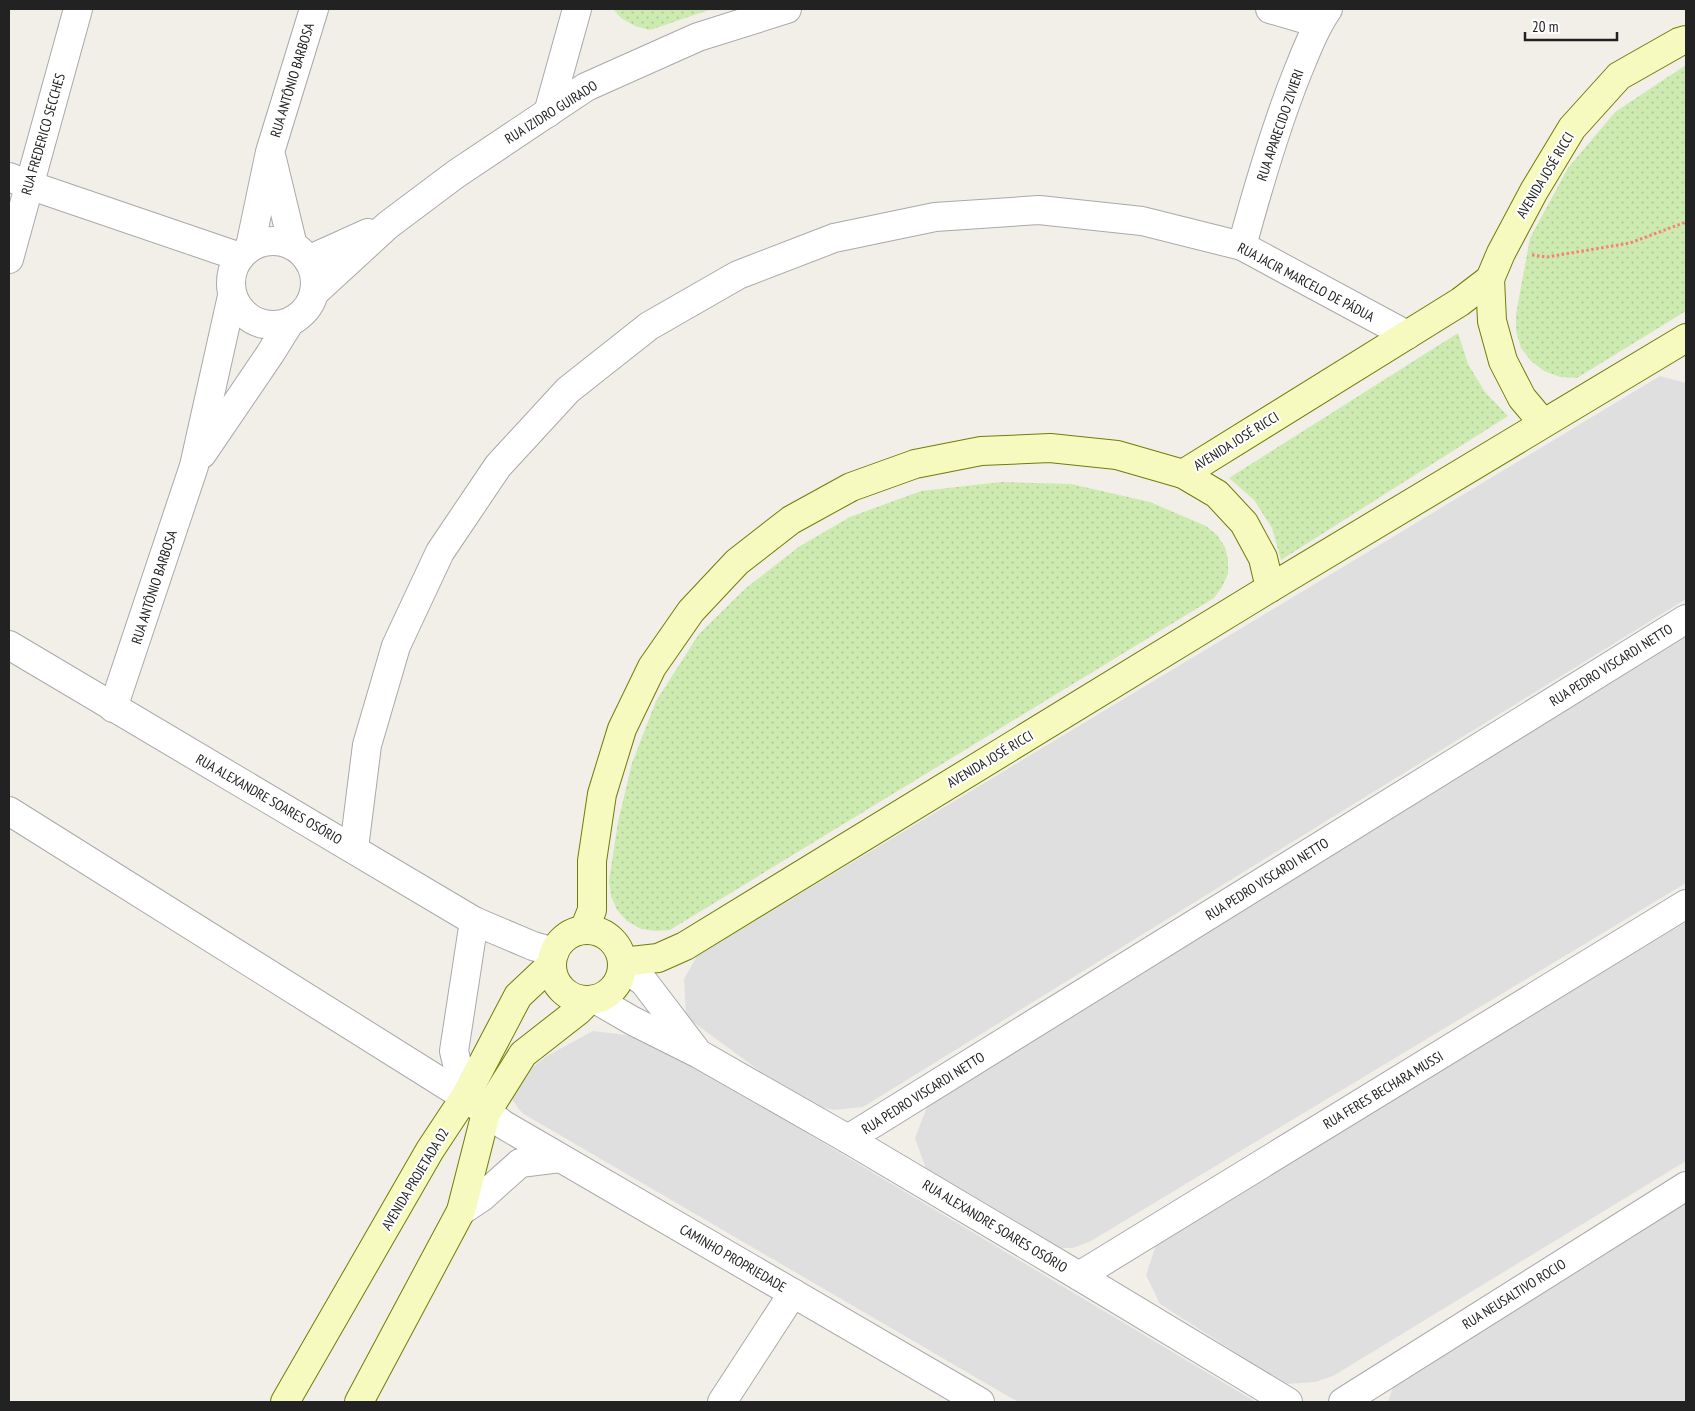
<svg xmlns="http://www.w3.org/2000/svg" width="1695" height="1411" viewBox="0 0 1695 1411" font-family="'PT Sans Narrow',sans-serif">
  <defs>
    <pattern id="grass-dots" width="8" height="8" patternUnits="userSpaceOnUse" patternTransform="scale(1.25)"><rect width="8" height="8" fill="#cdebb0"/><path d="M2 2h.1M6 6h.1" fill="none" stroke="#b0c997" stroke-width="1.8" stroke-linecap="round"/></pattern>
  </defs>
  <rect width="100%" height="100%" fill="#f2efe9"/>
  <g fill="#e0dfdf">
    <polygon points="1660,376 1686,383 1686,599 863,1107 834,1110 805,1104 686,1017 684,979 697,956"/>
    <polygon points="1686,631 1686,883 1091,1241 1073,1248 1054,1248 928,1175 915,1138 930,1099"/>
    <polygon points="1686,922 1686,1161 1333,1376 1315,1382 1285,1384 1160,1304 1146,1275 1157,1242"/>
    <polygon points="593,1031 634,1036 663,1047 1256,1402 1018,1402 522,1113 510,1097 514,1081 547,1056"/>
    <polygon points="1686,1199 1686,1402 1388,1402 1394,1384"/>
  </g>
  <g fill="url(#grass-dots)">
    <polygon points="613,9 712,9 650,30 635,26 621,18"/>
    <polygon points="1686,65 1686,311 1577,378 1560,377 1544,371 1531,361 1521,348 1516,331 1516,314 1530,238 1568,168 1615,112"/>
    <polygon points="1458,333 1468,364 1485,392 1508,416 1281,560 1272,528 1254,500 1229,478"/>
    <polygon points="1001,482 1071,484 1150,502 1206,526 1217,535 1225,547 1228,560 1228,574 1222,587 1214,598 670,930 656,931 641,929 627,921 617,910 611,896 609,881 618,822 632,763 656,701 699,634 746,588 800,546 850,517 921,491"/>
  </g>
  <g fill="none" stroke-linecap="round" stroke-linejoin="round">
    <g stroke="#a9a9a9" stroke-width="30">
      <g id="street">
        <polyline points="1270,9 1318,23"/>
        <polyline points="548,113 577,9"/>
        <polyline points="272,159 293,246"/>
        <polyline points="9,177 29,185 240,257"/>
        <circle cx="273" cy="283" r="42"/>
        <path d="M1242,246C1258,187 1275,128 1298,71C1307,49 1315,28 1328,9"/>
        <polyline points="250,247 270,152 314,9"/>
        <polyline points="9,259 78,9"/>
        <polyline points="308,260 368,233"/>
        <polyline points="314,293 388,225 456,174 586,87 698,37 787,9"/>
        <polyline points="202,454 270,354 290,322"/>
        <polyline points="9,645 474,921 533,946 554,952 554,954"/>
        <polyline points="113,708 194,466 232,296"/>
        <polyline points="9,811 465,1097 504,1125 980,1402"/>
        <polyline points="354,848 367,745 396,646 440,552 498,466 568,390 649,326 738,275 834,238 935,217 1039,210 1142,221 1242,246 1407,335"/>
        <polyline points="622,966 644,982 695,1049"/>
        <polyline points="595,999 633,1021 699,1054 848,1139 1079,1276 1288,1402"/>
        <polyline points="465,1097 454,1051 474,921"/>
        <polyline points="848,1139 1686,619"/>
        <polyline points="461,1211 482,1197 520,1163 560,1158"/>
        <polyline points="1079,1276 1686,904"/>
        <polyline points="722,1402 793,1293"/>
        <polyline points="1343,1402 1686,1186"/>
      </g>
    </g>
    <g stroke="#707d05" stroke-width="30">
      <g id="secondary">
        <polyline points="1490,279 1492,321 1503,361 1522,398 1543,423"/>
        <polyline points="1183,474 1460,302 1490,279 1501,253 1534,191 1572,128 1619,76 1679,42 1686,40"/>
        <polyline points="584,930 592,910 592,861 602,794 622,729 652,667 691,611 737,562 791,520 851,487 915,464 981,451 1050,448 1117,455 1183,474 1217,494 1244,523 1263,558 1270,588"/>
        <circle cx="587" cy="965" r="35"/>
        <polyline points="622,962 658,958 685,946 1270,588 1686,338"/>
        <polyline points="285,1402 430,1150 465,1097 518,996 552,964"/>
        <polyline points="359,1402 461,1211 486,1113 523,1054 578,1011 589,1000"/>
      </g>
    </g>
    <polyline stroke="#fa8072" stroke-width="3" stroke-dasharray="2.5 2.5" stroke-linecap="butt" points="1532,255 1547,257 1630,243 1686,222"/>
    <use href="#street" stroke="#fff" stroke-width="28"/>
    <use href="#secondary" stroke="#f7fabf" stroke-width="28"/>
  </g>
  <g text-anchor="middle" dominant-baseline="central" stroke-width="4" stroke-linejoin="round" paint-order="stroke">
    <g font-size="14" fill="#222" stroke="#fff">
      <text transform="translate(292 80) rotate(-73)">RUA ANTÔNIO BARBOSA</text>
      <text transform="translate(551 112) rotate(-32)">RUA IZIDRO GUIRADO</text>
      <text transform="translate(1280 125) rotate(-71)">RUA APARECIDO ZIVIERI</text>
      <text transform="translate(43 134) rotate(-74)">RUA FREDERICO SECCHES</text>
      <text transform="translate(1545 175) rotate(-59)">AVENIDA JOSÉ RICCI</text>
      <text transform="translate(1306 282) rotate(28)">RUA JACIR MARCELO DE PÁDUA</text>
      <text transform="translate(1236 441) rotate(-32)">AVENIDA JOSÉ RICCI</text>
      <text transform="translate(154 587) rotate(-72)">RUA ANTÔNIO BARBOSA</text>
      <text transform="translate(1611 665) rotate(-32)">RUA PEDRO VISCARDI NETTO</text>
      <text transform="translate(990 759) rotate(-31)">AVENIDA JOSÉ RICCI</text>
      <text transform="translate(269 799) rotate(30)">RUA ALEXANDRE SOARES OSÓRIO</text>
      <text transform="translate(1267 879) rotate(-32)">RUA PEDRO VISCARDI NETTO</text>
      <text transform="translate(1383 1090) rotate(-31)">RUA FERES BECHARA MUSSI</text>
      <text transform="translate(923 1093) rotate(-32)">RUA PEDRO VISCARDI NETTO</text>
      <text transform="translate(415 1179) rotate(-59)">AVENIDA PROJETADA 02</text>
      <text transform="translate(995 1226) rotate(31)">RUA ALEXANDRE SOARES OSÓRIO</text>
      <text transform="translate(733 1258) rotate(30)">CAMINHO PROPRIEDADE</text>
      <text transform="translate(1514 1294) rotate(-32)">RUA NEUSALTIVO ROCIO</text>
    </g>
  </g>
  <rect width="1695" height="1411" fill="none" stroke="#222222" stroke-width="20"/>
  <path d="M1525 32v8h92v-8" fill="none" stroke="#222222" stroke-width="2.5"/>
  <text x="1532" y="32" font-size="15" fill="#222222" stroke="#ffffff" stroke-width="4" paint-order="stroke">20 m</text>
</svg>
